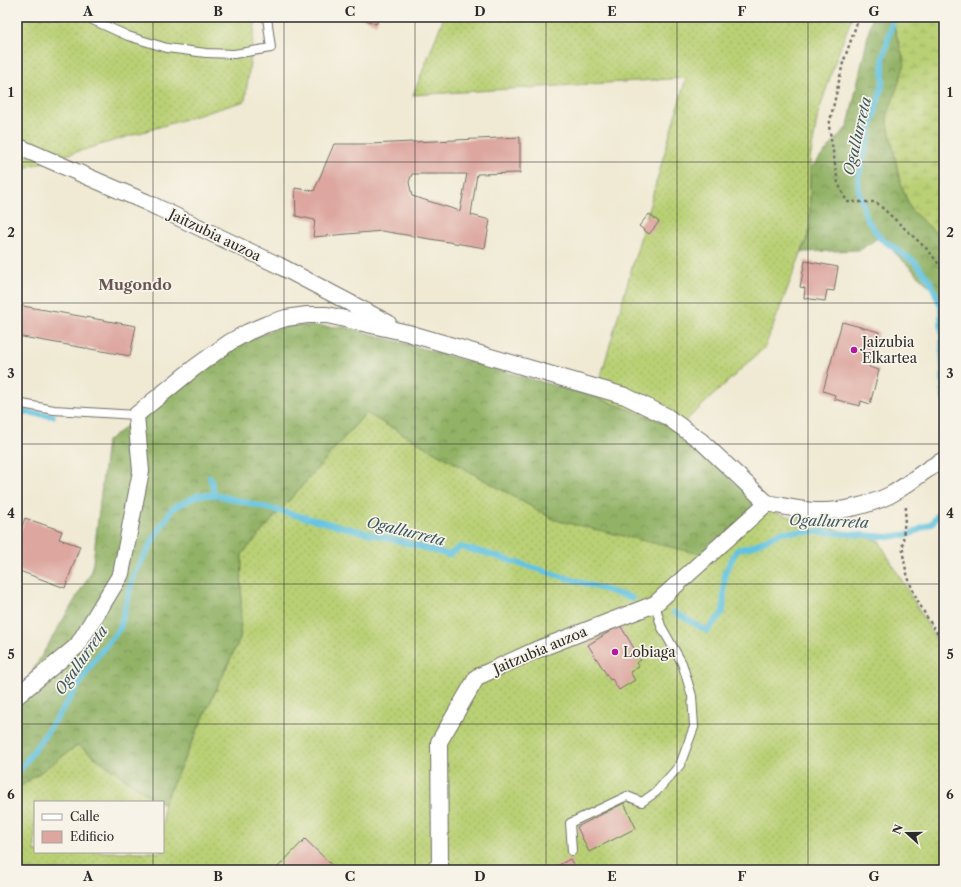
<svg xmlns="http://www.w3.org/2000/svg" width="961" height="887" viewBox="0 0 961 887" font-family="'Libre Caslon Text',serif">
  <defs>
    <pattern id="grass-dots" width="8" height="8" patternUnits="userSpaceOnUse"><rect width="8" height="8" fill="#b9d074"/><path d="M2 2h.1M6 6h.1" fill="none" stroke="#9fb365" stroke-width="1.8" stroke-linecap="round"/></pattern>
    <pattern id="forest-crowns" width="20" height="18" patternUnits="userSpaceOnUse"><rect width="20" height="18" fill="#92b266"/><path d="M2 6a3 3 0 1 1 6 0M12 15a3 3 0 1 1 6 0" fill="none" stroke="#779154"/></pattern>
    <pattern id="wetland-marsh" width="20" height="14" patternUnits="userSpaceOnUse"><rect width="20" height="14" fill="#b9d074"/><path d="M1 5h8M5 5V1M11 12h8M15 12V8" fill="none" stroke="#9fb365"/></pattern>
  </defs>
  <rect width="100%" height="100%" fill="#f7f3e8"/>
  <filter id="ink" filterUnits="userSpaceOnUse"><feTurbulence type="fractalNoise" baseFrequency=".025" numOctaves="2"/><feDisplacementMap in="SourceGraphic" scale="8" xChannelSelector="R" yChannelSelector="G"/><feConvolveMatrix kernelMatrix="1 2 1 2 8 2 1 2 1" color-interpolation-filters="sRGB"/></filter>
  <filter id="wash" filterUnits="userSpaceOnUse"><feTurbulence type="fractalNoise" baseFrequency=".012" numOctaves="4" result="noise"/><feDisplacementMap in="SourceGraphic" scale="16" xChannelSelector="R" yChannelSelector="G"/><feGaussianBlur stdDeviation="0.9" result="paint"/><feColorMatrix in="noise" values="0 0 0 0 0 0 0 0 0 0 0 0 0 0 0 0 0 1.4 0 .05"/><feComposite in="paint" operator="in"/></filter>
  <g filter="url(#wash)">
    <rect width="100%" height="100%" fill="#f0ead4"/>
    <g fill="url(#grass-dots)" stroke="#727e50">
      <polygon points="17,17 256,17 245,101 17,170"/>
      <polygon points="444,17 852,17 835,62 818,114 810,159 810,230 765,347 678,428 595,397 686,78 413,95"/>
      <polygon points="366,413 555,520 762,509 879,541 944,653 944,870 17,870 17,789 78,745 158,802 35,802 35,852 163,852 163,805 240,638 242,554"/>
    </g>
    <g fill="url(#forest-crowns)" stroke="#5e6e48">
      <polygon points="872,17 894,17 893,22 905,64 887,118 900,181 911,210 944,240 944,301 879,237 860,250 802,252 810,230 810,169 848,126"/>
      <polygon points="283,325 346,327 595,397 678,428 762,509 713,557 555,520 366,413 242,554 240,638 163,805 163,802 158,802 78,745 17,789 17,697 92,571 107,441 224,352"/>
    </g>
    <polygon fill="url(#wetland-marsh)" stroke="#727e50" points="894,17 944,17 944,240 911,210 900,181 887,118 905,64 893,22"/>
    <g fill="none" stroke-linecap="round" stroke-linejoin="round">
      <g stroke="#62c3e0" stroke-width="6">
        <polyline points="894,17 883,58 883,81 858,178 859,192 867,219 880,238 916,263 930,281 941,306 944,399"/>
        <polyline points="17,411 53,416"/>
        <polyline points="210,477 215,495"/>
        <polyline points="674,612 707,631 723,612 725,572 737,550 753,546 782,532 824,532 888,537 910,534 932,523 944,506"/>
        <polyline points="17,774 59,715 96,658 120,628 133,577 158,531 173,508 199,495 216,495 407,543 449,555 460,547 482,552 632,598"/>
      </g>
    </g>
    <g id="blocks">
      <g fill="#dda7a0" fill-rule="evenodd">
        <polygon points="360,17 379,17 376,24"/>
        <path d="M520,137V173L477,174L471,215L490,220L485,248L382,231L313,237L315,220L296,216L295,188L314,191L334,144H370ZM412,174H467L460,211L412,196L409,182Z"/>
        <polygon points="649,214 659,222 649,234 639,226"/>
        <polygon points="805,261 838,267 834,291 827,290 825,301 804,298 805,288 800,287"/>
        <polygon points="17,305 136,326 130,356 17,336"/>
        <polygon points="842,322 879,332 869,367 879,370 870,404 861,401 860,406 834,399 835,395 823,391"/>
        <polygon points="25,518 62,531 59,539 80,546 65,588 17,570 17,540"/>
        <polygon points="620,625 641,660 636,663 639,667 630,672 635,680 619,690 612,679 610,680 588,645"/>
        <polygon points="624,803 636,828 589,852 577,827"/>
        <polygon points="305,839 337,870 275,870"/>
        <polygon points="570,859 573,864 571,866 573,870 550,870"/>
      </g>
    </g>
  </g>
  <g filter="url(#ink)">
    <use href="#blocks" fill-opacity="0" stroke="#706e66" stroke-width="1"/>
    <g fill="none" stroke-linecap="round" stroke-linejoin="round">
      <g stroke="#706e66" stroke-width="10">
        <g id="service">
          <polyline points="86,17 128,36 167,48 206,53 234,54 271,48 267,17"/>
          <polyline points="17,403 54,410 136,415"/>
          <polyline points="572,851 570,823 627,796 642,802 656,792 680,765 694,727 692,696 682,663 661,626 655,604"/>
        </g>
      </g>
      <g stroke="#706e66" stroke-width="18">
        <g id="minor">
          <polyline points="17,146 146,202 278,265 388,323"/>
          <polyline points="17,696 77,646 121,574 141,471 136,415 194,368 230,342 248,332 267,324 286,318 307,315 327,315 408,333 625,396 666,416 701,441 767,503"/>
          <path d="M434,870L440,865L439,742L477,677L536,650L655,604L767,503C784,506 802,511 818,511C841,512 870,505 890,495C909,485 924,469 944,460"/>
        </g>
      </g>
      <g stroke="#706e66" stroke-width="2.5" stroke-dasharray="3 3" stroke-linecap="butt">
        <polyline points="859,17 843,63 829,126 838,183 847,202 876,202 928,250 944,271"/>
        <path d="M906,507C905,521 901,547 904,560C909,591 926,617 944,643"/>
      </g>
      <use href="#service" stroke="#fff" stroke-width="8"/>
      <use href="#minor" stroke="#fff" stroke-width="16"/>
    </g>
  </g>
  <path fill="none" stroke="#2b2b2b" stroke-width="1" stroke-opacity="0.55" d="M153,17V802M284,17V870M415,17V870M546,17V870M677,17V870M808,17V870M17,162H944M17,303H944M17,444H944M17,584H944M17,724H944M153,852V870"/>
  <g fill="#b5179e" stroke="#f7f3e8" stroke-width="1.5">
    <circle cx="854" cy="350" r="4"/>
    <circle cx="615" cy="652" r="4"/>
  </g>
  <g text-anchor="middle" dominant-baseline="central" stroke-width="3.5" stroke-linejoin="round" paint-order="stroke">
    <g font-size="14" fill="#2b2b2b" stroke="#f7f3e8">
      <text transform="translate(215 235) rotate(26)">Jaitzubia auzoa</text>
      <text transform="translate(540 650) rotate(-23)">Jaitzubia auzoa</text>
    </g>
    <g font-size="14" fill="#2b2b2b" stroke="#f7f3e8" text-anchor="start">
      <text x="862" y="342">Jaizubia<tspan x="862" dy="16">Elkartea</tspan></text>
      <text x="623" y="652">Lobiaga</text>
    </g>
    <g font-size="15" font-style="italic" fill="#3c5961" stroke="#f7f3e8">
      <text transform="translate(857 136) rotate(-77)">Ogallurreta</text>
      <text transform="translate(829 521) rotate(2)">Ogallurreta</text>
      <text transform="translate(406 531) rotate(14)">Ogallurreta</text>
      <text transform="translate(81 660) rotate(-55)">Ogallurreta</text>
    </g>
    <g font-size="15" font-weight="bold" fill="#695654" stroke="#f7f3e8">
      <text x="135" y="284">Mugondo</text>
    </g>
  </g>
  <rect width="961" height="887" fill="none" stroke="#f7f3e8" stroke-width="44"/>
  <rect x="34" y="801" width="130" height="52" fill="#f7f3e8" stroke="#a5a39c"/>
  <rect x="42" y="814" width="20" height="6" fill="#ffffff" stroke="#a5a39c"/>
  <text x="70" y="821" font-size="12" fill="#2b2b2b">Calle</text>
  <rect x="42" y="831" width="20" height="12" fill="#dda7a0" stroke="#a5a39c"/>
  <text x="70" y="841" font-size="12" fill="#2b2b2b">Edificio</text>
  <g transform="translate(907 833) rotate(291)" stroke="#f7f3e8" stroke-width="3" paint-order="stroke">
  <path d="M0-3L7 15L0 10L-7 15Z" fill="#2b2b2b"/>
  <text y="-6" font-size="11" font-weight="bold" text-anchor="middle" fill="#2b2b2b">N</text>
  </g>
  <rect x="22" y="22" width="917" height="843" fill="none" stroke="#2b2b2b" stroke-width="1.5"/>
  <g font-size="13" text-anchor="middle" font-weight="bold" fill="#2b2b2b">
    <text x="88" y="16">A</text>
    <text x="218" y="16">B</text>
    <text x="350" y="16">C</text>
    <text x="480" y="16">D</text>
    <text x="612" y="16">E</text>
    <text x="742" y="16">F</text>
    <text x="874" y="16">G</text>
    <text x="11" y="97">1</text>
    <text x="950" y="97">1</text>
    <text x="11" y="237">2</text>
    <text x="950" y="237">2</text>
    <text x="11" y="378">3</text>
    <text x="950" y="378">3</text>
    <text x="11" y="518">4</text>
    <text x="950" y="518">4</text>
    <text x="11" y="659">5</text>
    <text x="950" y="659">5</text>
    <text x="11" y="799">6</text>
    <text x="950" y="799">6</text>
    <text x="88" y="881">A</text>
    <text x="218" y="881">B</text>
    <text x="350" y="881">C</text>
    <text x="480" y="881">D</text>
    <text x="612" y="881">E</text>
    <text x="742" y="881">F</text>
    <text x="874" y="881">G</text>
  </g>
</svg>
